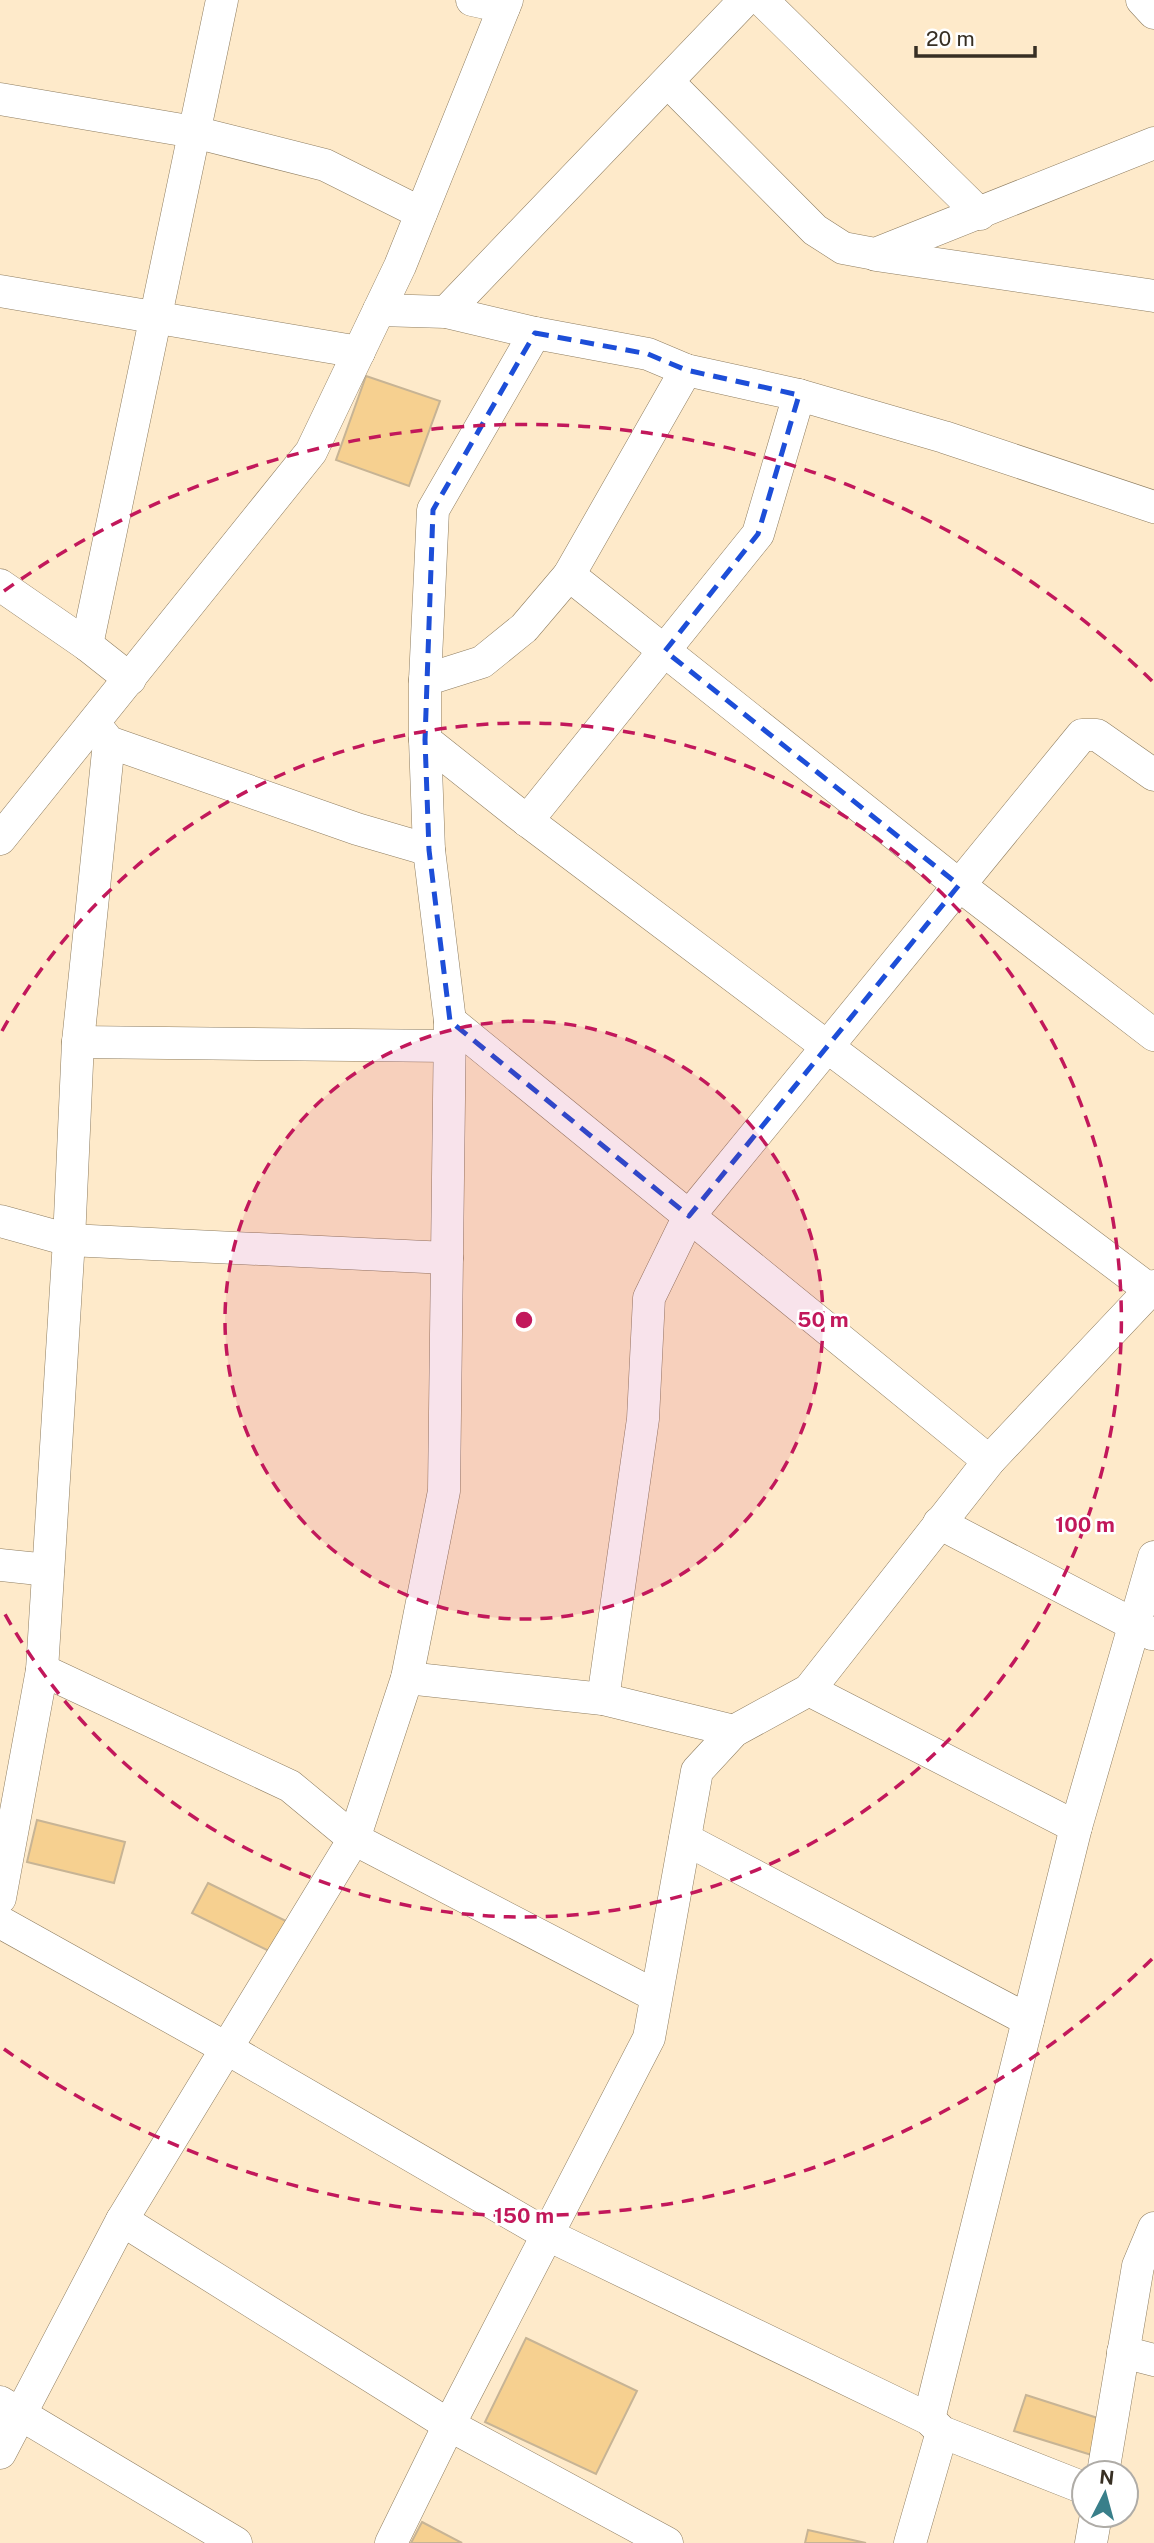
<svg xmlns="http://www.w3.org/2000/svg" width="1154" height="2543" viewBox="0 0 1154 2543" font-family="'Public Sans',sans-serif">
  <rect width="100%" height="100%" fill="#feeaca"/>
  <g fill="#f6d090" stroke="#c7b495" stroke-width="2">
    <polygon points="366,376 440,401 409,486 336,460"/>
    <polygon points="37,1820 125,1842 114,1883 27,1862"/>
    <polygon points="208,1883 288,1922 273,1953 192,1913"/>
    <polygon points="526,2338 637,2391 596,2474 485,2422"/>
    <polygon points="1026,2395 1110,2422 1098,2457 1014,2431"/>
    <polygon points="422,2522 462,2543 411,2543"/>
    <polygon points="808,2530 866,2543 805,2543"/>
  </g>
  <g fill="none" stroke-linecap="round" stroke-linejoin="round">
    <g stroke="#8e7d60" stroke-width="33">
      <g id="minor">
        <polyline points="472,0 504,7"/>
        <polyline points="762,0 980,214"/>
        <polyline points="1142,0 1154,13"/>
        <polyline points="668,82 815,230 843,248 875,254 1154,143"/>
        <polyline points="0,99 194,132 325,165 421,213"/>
        <polyline points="876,255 1154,296"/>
        <polyline points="0,291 359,352"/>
        <polyline points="379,310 446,312 535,333 648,354 686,370 799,395 944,437 1154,507"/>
        <polyline points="446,312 745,0"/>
        <polyline points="569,575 959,885 1154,1035"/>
        <polyline points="0,585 87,645 130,679"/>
        <polyline points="87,645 222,0"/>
        <polyline points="425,680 482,662 524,628 569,575 686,370"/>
        <polyline points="97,727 109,742 357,829 429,850"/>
        <polyline points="425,740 517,813 1154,1293"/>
        <polyline points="527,821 758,534 799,395"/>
        <polyline points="0,839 311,452 400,266 507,0"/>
        <polyline points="450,1021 989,1461"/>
        <polyline points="78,1042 450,1046"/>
        <polyline points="0,1221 69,1240 447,1258"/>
        <polyline points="939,1523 1152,1634"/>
        <polyline points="0,1565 48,1570"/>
        <polyline points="42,1670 290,1786 354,1839 656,1996"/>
        <polyline points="407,1678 603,1699 734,1731"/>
        <polyline points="809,1690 1076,1827"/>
        <polyline points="603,1699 643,1419 649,1298 689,1216 1082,735 1097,735 1154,775"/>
        <polyline points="685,1839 1028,2020"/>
        <polyline points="0,1898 42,1670 69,1240 78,1042 109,742"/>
        <polyline points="0,1922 226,2048 548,2235 929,2419 942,2432 1084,2488"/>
        <polyline points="122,2220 449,2425 667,2543"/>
        <polyline points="1123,2352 1154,2360"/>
        <polyline points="0,2402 236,2543"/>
        <polyline points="929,2419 1076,1827 1154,1557"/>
        <polyline points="0,2453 122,2220 354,1839 407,1678 444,1491 450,1021 429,850 425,740 425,680 433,510 535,333"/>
        <polyline points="1103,2473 1138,2266 1154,2228"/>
        <polyline points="391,2543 449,2425 649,2038 697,1771 734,1731 809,1690 989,1461 1154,1286"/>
        <polyline points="910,2543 942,2432"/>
        <polyline points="1091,2543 1096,2515"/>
      </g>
    </g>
    <use href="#minor" stroke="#fff" stroke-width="32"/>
  </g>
  <path fill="none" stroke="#1d4ed8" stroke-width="5" stroke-dasharray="14 9" stroke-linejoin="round" d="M535,333L648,354L686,370L799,395L758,534L665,651L959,885L689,1216L450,1021L429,850L425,740L433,510Z"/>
  <circle cx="524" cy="1320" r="299" fill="#c2185b" fill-opacity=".12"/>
  <g fill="none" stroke="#c2185b" stroke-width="3.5" stroke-dasharray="12 9">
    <circle cx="524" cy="1320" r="299"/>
    <path d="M2 1031A597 597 0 1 1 2 1609"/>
    <path d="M1152 1959A896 896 0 0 1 4 2049M4 591A896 896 0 0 1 1152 681"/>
  </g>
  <circle cx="524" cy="1320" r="10" fill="#c2185b" stroke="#fff" stroke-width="3.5"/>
  <g font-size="21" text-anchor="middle" font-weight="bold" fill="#c2185b" stroke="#fff" stroke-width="5" stroke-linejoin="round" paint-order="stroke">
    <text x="823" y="1327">50 m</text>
    <text x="1085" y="1532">100 m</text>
    <text x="524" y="2223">150 m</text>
  </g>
  <g transform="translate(1105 2494) rotate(6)"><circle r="33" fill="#ffffff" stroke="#afaca7" stroke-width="2"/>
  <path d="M0-5L12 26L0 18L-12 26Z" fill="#397f8a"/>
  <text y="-10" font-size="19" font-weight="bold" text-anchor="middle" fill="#372f23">N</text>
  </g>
  <path d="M916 46v10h119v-10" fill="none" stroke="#372f23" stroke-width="3.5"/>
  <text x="926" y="46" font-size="21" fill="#372f23" stroke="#ffffff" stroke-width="5" paint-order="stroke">20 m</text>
</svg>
